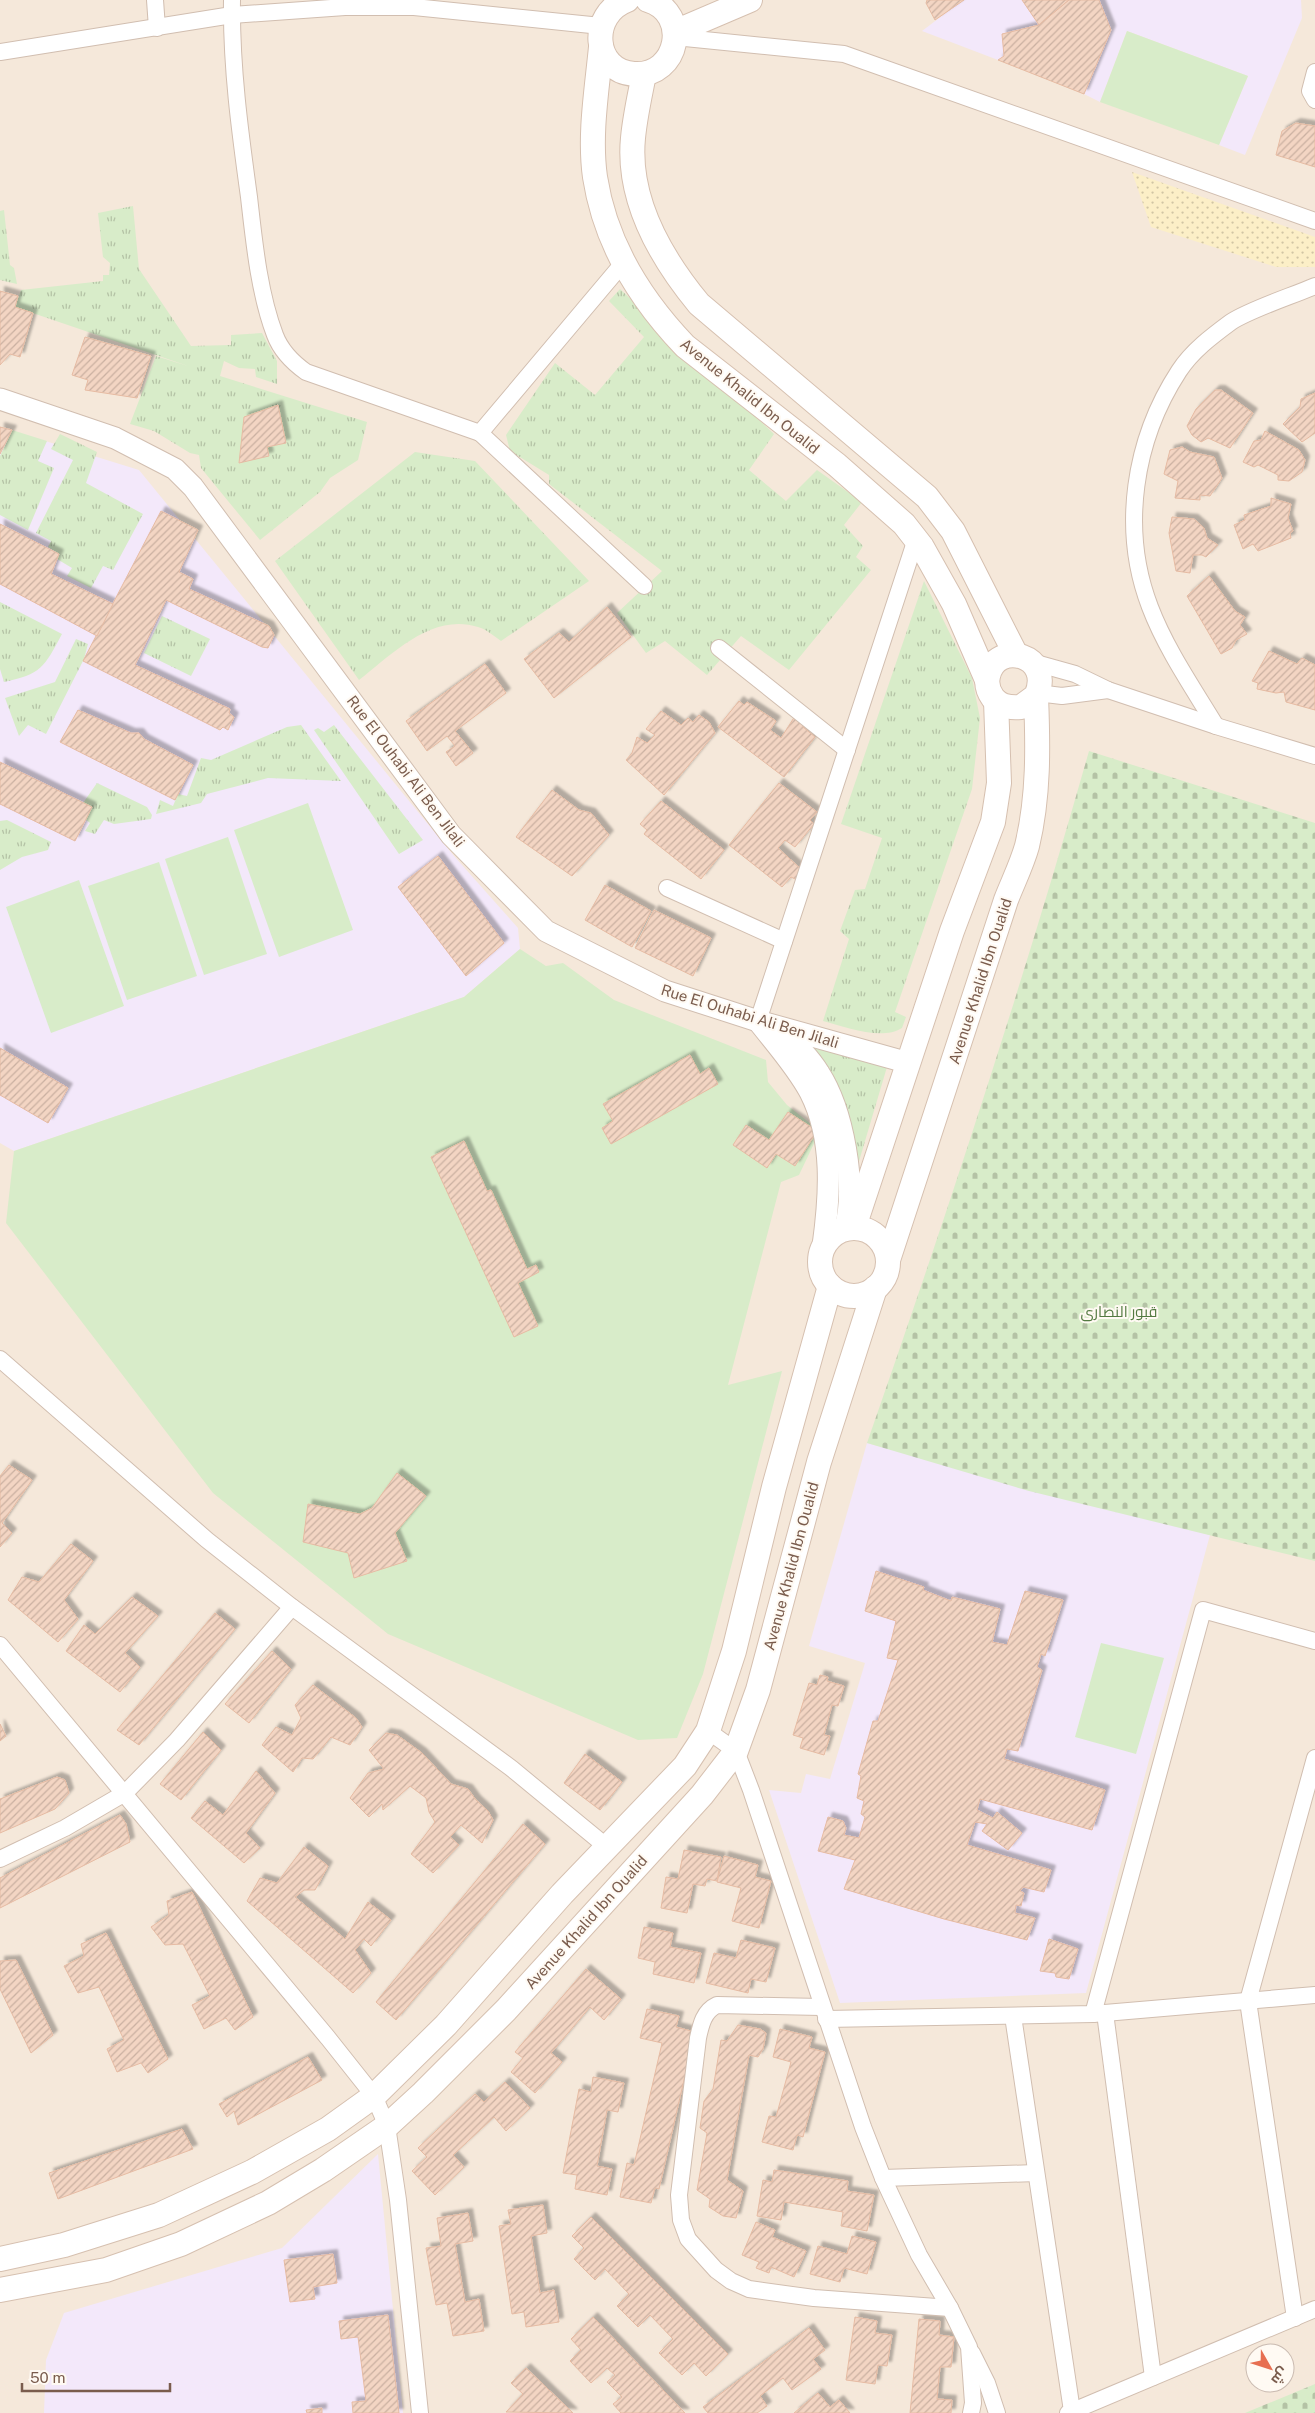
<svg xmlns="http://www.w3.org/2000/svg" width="1315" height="2413" viewBox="0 0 1315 2413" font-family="'Public Sans',Cairo,sans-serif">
  <defs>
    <pattern id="grass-tufts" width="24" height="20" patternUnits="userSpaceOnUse" patternTransform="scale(1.25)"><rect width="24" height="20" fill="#d8ecc9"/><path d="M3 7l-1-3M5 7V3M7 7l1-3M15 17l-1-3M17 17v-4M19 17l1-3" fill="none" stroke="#b4c2a5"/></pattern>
    <pattern id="sand-dots" width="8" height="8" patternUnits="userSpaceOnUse" patternTransform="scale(1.25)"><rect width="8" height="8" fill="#fcefc7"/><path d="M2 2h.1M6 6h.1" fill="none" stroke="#d1c5a4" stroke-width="1.8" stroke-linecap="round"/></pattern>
    <pattern id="cemetery-stones" width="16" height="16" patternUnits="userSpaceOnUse" patternTransform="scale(1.25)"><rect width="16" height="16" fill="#d8ecc9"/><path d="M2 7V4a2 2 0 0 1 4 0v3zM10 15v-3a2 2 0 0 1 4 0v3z" fill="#b4c2a5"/></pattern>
    <pattern id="building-hatch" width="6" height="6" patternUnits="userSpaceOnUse" patternTransform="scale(1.25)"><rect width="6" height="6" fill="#f3d5c3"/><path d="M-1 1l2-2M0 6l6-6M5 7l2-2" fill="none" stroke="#cab0a1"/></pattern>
    <filter id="shadow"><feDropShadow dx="4.5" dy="-4.5" stdDeviation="1" flood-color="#0004"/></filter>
  </defs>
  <rect width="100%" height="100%" fill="#fdf6ec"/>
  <path fill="#f5e8da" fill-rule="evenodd" d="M0,0H1315V2413H0ZM1255,2353H1285V2383H1255Z"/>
  <g fill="#f3e8fa">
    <polygon points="963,0 1022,0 1039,25 1003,34 1004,56 998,60 922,31"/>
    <polygon points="1099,0 1301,0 1302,18 1245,155 1219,145 1248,76 1127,31 1100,102 1084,94 1111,30"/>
    <polygon points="0,427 139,470 454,856 518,928 520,949 464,997 14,1151 0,1143"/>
    <polygon points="867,1443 1210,1535 1086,1993 840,2003 769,1790 801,1793 806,1774 830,1779 865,1663 809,1646"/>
    <polygon points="378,2154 403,2413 44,2413 46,2360 64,2313 282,2248"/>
  </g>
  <g fill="url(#grass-tufts)">
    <polygon points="133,206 139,269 191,346 231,345 231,335 262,333 277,361 277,384 256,377 255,369 239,368 224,361 220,376 367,422 358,460 330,478 320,492 260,540 201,468 199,455 190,453 154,431 130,424 156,356 188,366 15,307 21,290 103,281 103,275 109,275 110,263 103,257 98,213"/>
    <polygon points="4,210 10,265 14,268 17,284 0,280 0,211"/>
    <polygon points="620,289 774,434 749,470 786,501 817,470 862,502 844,525 863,546 856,557 871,570 789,670 741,636 707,675 665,641 646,653 617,613 662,571 549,484 549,475 510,451 506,435 555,363 595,395 644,337 609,301"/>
    <polygon points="12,430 47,441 38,461 54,468 28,530 0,515 0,456"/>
    <polygon points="60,434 97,452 86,483 143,514 113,570 103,566 91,588 67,576 72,568 57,559 59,554 48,547 51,541 36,533 73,460 51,449"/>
    <path d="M415,452L475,461L589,581L501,641C494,636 486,629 478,627C432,612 391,655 359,680L275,561Z"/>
    <path d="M924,581L972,678L980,718L972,789L895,1012L906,1017L902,1028C881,1041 846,1027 823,1021L849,939L840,931L855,890L865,889L882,838L841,824Z"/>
    <path d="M0,602L62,634C44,668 41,674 4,682L0,669Z"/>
    <polygon points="162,616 210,639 191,676 144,653"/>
    <polygon points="76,639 88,644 84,659 46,734 28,725 19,736 5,698 55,682"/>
    <polygon points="301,725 341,781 268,778 207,794 201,803 156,814 160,800 173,806 178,794 187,796 201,758 211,760 287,727"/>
    <polygon points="334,725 423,840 399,854 314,730 318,728 324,732"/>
    <polygon points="97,783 147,807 152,815 151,819 114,824 104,820 95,834 85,831 90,823 85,819 83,803"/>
    <polygon points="7,820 51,842 48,850 22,857 0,870 0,821"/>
    <polygon points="811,1046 887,1067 857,1168"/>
  </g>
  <polygon fill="url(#sand-dots)" points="1132,172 1315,237 1315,267 1276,267 1151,227"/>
  <g fill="url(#cemetery-stones)">
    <path d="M1089,751L1315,823V1561L1029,1491L867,1443C947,1214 1023,984 1089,751Z"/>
    <polygon points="1315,2384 1315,2413 1245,2413"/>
  </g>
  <g fill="#d8ecc9">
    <polygon points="1127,31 1248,76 1219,145 1100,102"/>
    <polygon points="308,803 353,930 279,957 234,830"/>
    <polygon points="228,837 267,954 204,975 165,859"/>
    <polygon points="159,862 197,976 127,1000 88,886"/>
    <polygon points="79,880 124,1006 51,1033 6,907"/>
    <polygon points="520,949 546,966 563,963 614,1000 766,1060 768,1082 787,1105 820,1131 799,1175 781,1182 728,1385 782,1371 703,1674 677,1738 638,1740 388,1634 213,1493 6,1223 14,1151 464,997"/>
    <polygon points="1101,1643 1164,1658 1136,1754 1075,1737"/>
  </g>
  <g fill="url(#building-hatch)" stroke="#e6bba3" filter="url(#shadow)">
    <polygon points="927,0 964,0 935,20 926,3"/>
    <polygon points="1022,0 1069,0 1039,25"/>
    <polygon points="1069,0 1099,0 1111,30 1084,94 998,60 1004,56 1002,34 1039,25"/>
    <polygon points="1296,123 1315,126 1315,167 1276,155 1282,131"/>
    <polygon points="0,291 18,296 15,307 33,313 20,357 10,354 0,365"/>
    <polygon points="85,337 151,356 137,398 85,390 88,380 72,375"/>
    <polygon points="1215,390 1221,390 1253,413 1230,448 1208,438 1201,442 1192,435 1187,426 1196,409"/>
    <polygon points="1315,393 1315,433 1302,442 1283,424 1300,407 1301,399"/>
    <polygon points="278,405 286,443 267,447 269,456 239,463 244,417"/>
    <polygon points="0,427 12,430 0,454"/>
    <polygon points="1265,431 1299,450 1305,460 1302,472 1289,481 1278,480 1278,475 1258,465 1254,467 1243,462 1254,441 1261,440"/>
    <polygon points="1182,447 1190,452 1214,457 1222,478 1210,496 1200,495 1200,500 1175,498 1178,481 1164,474 1170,450"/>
    <polygon points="1271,498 1291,504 1288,518 1293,531 1290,533 1291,538 1258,551 1253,544 1243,549 1234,525 1245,520 1244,515 1271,506"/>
    <polygon points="161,511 198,530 179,572 193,579 189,589 269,626 274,635 268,648 262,647 166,600 135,665 230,709 229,713 234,717 228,730 223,727 220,730 83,661"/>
    <polygon points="1172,517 1194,519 1204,528 1207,538 1218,545 1206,557 1202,555 1193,555 1190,573 1176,571 1169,533"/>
    <polygon points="0,524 59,554 51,574 113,604 97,636 0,584"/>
    <polygon points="1209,576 1235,611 1245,617 1240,625 1247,634 1236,640 1232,648 1221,654 1187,596"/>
    <polygon points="607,607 631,637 554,698 524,659 559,633 569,642"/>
    <polygon points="1269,651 1297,664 1302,658 1315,665 1315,710 1286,702 1284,692 1276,693 1257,689 1258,683 1252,681"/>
    <polygon points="485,664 506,693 455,731 473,753 456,766 446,752 455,746 447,736 427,751 406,721"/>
    <polygon points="739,701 744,705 747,702 776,721 770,730 781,738 795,716 805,724 803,727 815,737 784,777 718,727"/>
    <polygon points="78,710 131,733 139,733 144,739 193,765 175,800 60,742"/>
    <polygon points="661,711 681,725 688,718 693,722 699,715 709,722 715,733 664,795 626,760 632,753 637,737 647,743 655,735 646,729"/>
    <polygon points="0,762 92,807 75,841 0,804"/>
    <polygon points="779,783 817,812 810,820 814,824 795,847 785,840 778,848 803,871 797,880 791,877 782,887 729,845"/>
    <polygon points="552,790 579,810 591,813 609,835 572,876 516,837"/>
    <polygon points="661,801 724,850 701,879 644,834 647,830 640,824"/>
    <polygon points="438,856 504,943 466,976 398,887"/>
    <polygon points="605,885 651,911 632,947 585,920"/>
    <polygon points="654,910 711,938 693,976 635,948"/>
    <polygon points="0,1048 68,1088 48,1123 0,1095"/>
    <polygon points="690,1055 700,1074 709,1068 718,1084 611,1144 602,1128 613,1121 603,1104"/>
    <polygon points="788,1112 817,1131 795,1166 776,1154 767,1168 733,1145 746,1125 769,1140"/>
    <polygon points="464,1141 487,1191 491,1190 527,1269 536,1265 539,1272 518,1283 538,1326 514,1337 431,1157"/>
    <polygon points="9,1465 32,1480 2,1523 12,1533 0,1547 0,1476"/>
    <polygon points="397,1473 426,1496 395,1533 407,1561 354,1578 348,1553 303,1542 308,1504 360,1514 372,1508"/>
    <polygon points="71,1544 93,1561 64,1600 78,1619 58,1642 8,1600 22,1577 39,1582"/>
    <polygon points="876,1571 924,1587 923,1590 951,1601 952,1597 1000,1609 992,1642 1007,1645 1025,1591 1063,1600 1045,1656 1041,1654 1037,1667 1042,1670 1018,1751 1007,1749 1004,1759 1105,1790 1092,1830 980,1799 977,1810 993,1818 997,1812 1022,1833 1008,1850 982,1831 987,1824 975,1822 967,1845 1051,1870 1044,1892 1023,1887 1020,1891 1024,1893 1021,1906 1016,1905 1015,1913 1035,1918 1027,1940 944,1919 844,1889 855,1860 818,1851 828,1817 843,1821 846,1828 844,1835 859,1838 865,1817 861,1814 864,1801 857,1798 861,1776 858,1774 873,1721 878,1721 898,1660 887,1658 896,1621 865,1611"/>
    <polygon points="132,1597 158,1616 125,1653 140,1667 120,1692 66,1651 84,1625 95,1634"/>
    <polygon points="215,1613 235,1629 139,1745 117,1730"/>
    <polygon points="272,1651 291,1669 249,1723 225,1704"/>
    <polygon points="820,1675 828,1677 827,1681 844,1686 838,1706 832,1705 824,1735 830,1736 824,1755 800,1748 803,1738 793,1735 809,1683 817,1685"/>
    <polygon points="313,1685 356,1718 362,1727 350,1745 331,1737 313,1759 302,1758 293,1772 262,1745 276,1727 292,1735 301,1718 295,1705"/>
    <polygon points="0,1724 6,1736 0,1741"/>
    <polygon points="203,1732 221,1750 181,1800 160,1784"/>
    <polygon points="386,1733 397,1735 422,1753 451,1784 468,1789 476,1800 488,1811 493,1820 482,1843 461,1825 450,1837 459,1845 433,1873 411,1854 435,1822 429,1812 426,1798 410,1786 383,1810 382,1804 369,1817 350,1798 368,1773 384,1769 369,1750"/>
    <polygon points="585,1754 622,1782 600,1810 564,1783"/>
    <polygon points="256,1771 275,1793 246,1833 260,1848 244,1863 191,1818 205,1801 223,1815"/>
    <polygon points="57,1777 65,1780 69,1793 55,1809 0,1833 0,1799"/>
    <polygon points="120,1815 126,1824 130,1842 0,1908 0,1878"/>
    <polygon points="523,1824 545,1844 396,2020 376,2002"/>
    <polygon points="304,1847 328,1866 315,1890 304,1890 295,1897 345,1939 368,1902 391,1920 371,1946 364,1939 355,1950 371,1973 353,1993 247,1901 260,1878 277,1883"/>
    <polygon points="684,1850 721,1857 717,1881 707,1879 705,1886 693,1884 687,1913 661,1908 666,1877 678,1879"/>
    <polygon points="724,1856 758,1865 755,1877 771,1881 759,1928 732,1921 741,1888 717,1882"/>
    <polygon points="192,1892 253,2017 235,2030 226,2018 204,2029 192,2005 210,1996 183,1944 165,1945 151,1927 169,1915 167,1901"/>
    <polygon points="644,1927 673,1933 670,1947 701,1953 694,1983 653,1974 655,1962 638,1958"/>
    <polygon points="106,1933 168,2059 148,2073 141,2063 117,2072 107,2049 124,2040 99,1987 78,1993 64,1966 84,1956 81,1944"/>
    <polygon points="1049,1939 1078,1949 1069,1979 1056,1977 1055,1973 1040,1971"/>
    <polygon points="741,1940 775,1948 766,1982 751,1979 748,1993 706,1983 714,1953 736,1958"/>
    <polygon points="16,1960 53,2035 31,2053 0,1989 0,1961"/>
    <polygon points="586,1969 621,1999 604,2020 590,2007 551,2053 562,2062 535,2093 511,2072 523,2058 515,2052"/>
    <polygon points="647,2009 679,2016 676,2027 695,2032 659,2189 655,2188 651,2203 620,2197 627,2163 634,2165 662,2043 640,2038"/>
    <polygon points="738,2025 760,2029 766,2033 763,2049 758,2057 749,2055 727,2180 743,2191 736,2218 723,2216 709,2207 710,2199 697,2190 707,2133 700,2128 704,2101 713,2089 721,2040 727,2041"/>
    <polygon points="780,2029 812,2037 809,2048 825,2052 803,2137 797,2135 793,2150 762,2142 769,2116 776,2117 791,2062 773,2057"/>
    <polygon points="308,2057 322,2080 238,2125 234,2111 227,2117 219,2104"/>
    <polygon points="593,2077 624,2083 618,2112 607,2110 597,2166 612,2169 607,2195 575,2189 577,2175 563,2173 579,2089 591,2092"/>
    <polygon points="505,2082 530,2108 506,2131 494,2117 453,2155 464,2167 435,2195 412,2171 427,2157 418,2148 475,2094 484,2102"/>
    <polygon points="182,2129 193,2149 58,2199 49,2173"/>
    <polygon points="774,2170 848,2181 847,2191 874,2195 867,2231 841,2226 843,2212 784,2202 781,2220 757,2216 763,2180 772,2182"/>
    <polygon points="543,2205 547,2233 531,2236 540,2293 554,2290 559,2322 526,2327 524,2312 512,2314 499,2226 511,2224 508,2210"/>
    <polygon points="468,2213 473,2241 455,2244 465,2302 479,2299 484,2331 453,2336 447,2303 436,2305 426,2248 441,2246 437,2218"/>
    <polygon points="591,2217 728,2354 706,2376 694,2363 682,2375 659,2353 673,2339 650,2315 638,2327 617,2306 629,2294 605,2269 595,2280 574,2259 584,2248 572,2236"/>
    <polygon points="756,2222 775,2230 772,2237 806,2251 794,2277 771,2267 769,2273 756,2268 759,2262 742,2255"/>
    <polygon points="852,2236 876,2242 867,2274 844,2268 840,2282 810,2274 818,2246 847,2254"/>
    <polygon points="333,2254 337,2283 313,2287 315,2299 290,2302 284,2260"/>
    <polygon points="388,2315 399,2413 353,2413 352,2402 366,2401 358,2337 341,2339 339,2321"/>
    <polygon points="593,2317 685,2413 621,2413 613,2404 622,2397 607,2382 615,2375 607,2368 591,2383 570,2361 581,2350 571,2339"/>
    <polygon points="855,2317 877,2321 875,2333 892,2335 887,2366 878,2365 875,2384 846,2380"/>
    <polygon points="919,2319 940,2321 939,2335 954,2337 951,2367 940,2367 937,2399 952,2400 951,2413 910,2413"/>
    <polygon points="809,2328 825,2350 813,2359 821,2369 792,2390 783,2378 760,2396 767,2406 757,2413 708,2413 703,2407"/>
    <polygon points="526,2368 573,2413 506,2412 523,2394 511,2383"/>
    <polygon points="818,2393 830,2407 839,2400 850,2413 794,2413"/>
    <polygon points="322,2408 322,2413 307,2413 306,2410"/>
  </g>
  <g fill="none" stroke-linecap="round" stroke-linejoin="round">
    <g stroke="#d1beb0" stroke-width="18">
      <g id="minor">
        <polyline points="155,0 157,28"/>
        <path d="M232,0C231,66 240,132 249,197C254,241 259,293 275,335C281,351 292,362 306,372L480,433L624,262"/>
        <polyline points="675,37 844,54 1315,221"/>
        <polyline points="0,52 232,15 345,7 414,7 601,26"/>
        <polyline points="1315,72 1310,91 1315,100"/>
        <polyline points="480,433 644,586"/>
        <polyline points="719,648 847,750"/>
        <polyline points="1032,662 1075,674 1108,690 1216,726 1315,756"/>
        <polyline points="1037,693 1062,696 1108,690"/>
        <path d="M1216,726C1193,688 1166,649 1150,607C1120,529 1134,440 1179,371C1192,351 1212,336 1231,322C1251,309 1292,296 1315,286"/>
        <polyline points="667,888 784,941"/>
        <polyline points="758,1021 916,539"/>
        <polyline points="0,1359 207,1540 292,1607 511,1768 607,1847"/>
        <polyline points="0,1645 328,2038 374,2096 387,2126 398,2200 420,2413"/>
        <polyline points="708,1731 736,1751 751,1790 863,2127 883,2178 919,2255 950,2308 969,2347 973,2403 971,2413"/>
        <polyline points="0,1859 65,1828 125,1793 177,1740 292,1607"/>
        <path d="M821,2007L717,2005C704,2011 701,2024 698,2038L679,2195L681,2220L688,2239L716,2270L731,2281L749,2289L814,2298L950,2308"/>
        <polyline points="1105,2013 1153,2377"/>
        <polyline points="1093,2014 1203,1610 1315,1641"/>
        <polyline points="1013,2016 1072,2411"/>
        <polyline points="826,2019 1093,2014 1315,1995"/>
        <polyline points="883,2178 1036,2173"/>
        <polyline points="1295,2318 1248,2001 1315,1758"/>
        <polyline points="972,2353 987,2383 997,2413"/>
        <polyline points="1068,2413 1315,2309"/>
      </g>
    </g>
    <g stroke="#d1beb0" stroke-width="23">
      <g id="tertiary">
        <polyline points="0,399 115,438 175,469 193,487 451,835 546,931 665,991 758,1021 909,1063"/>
        <path d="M758,1021C775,1043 796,1066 810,1092C834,1139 830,1195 823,1246"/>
        <path d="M778,1028C793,1041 808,1055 819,1073C843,1110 857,1186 845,1228"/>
      </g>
    </g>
    <g stroke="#d6c0b0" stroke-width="26">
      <g id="secondary">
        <path d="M627,0C589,14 592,71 634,74C679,77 691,13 648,0"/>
        <polyline points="675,32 750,0"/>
        <path d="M601,47C597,89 589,135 595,177C605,242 640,299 685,346L837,465L904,524L922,547L954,604L987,680"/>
        <path d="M644,74C640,95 635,116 633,138C627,200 661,258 699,304L927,497L953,531L1016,655"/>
        <polyline points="854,1227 952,931 993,822 999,783 996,701"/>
        <circle cx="854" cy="1262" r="34"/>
        <path d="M888,1260L1006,900C1013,882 1022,864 1027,846C1039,796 1038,746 1036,696C1055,655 996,639 988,676C986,684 988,691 993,698C1000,707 1010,708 1021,707L1036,696"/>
        <polyline points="0,2259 64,2245 159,2215 252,2172 328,2129 374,2096 446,2025 562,1894 685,1766 708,1731 734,1651 774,1487 830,1286"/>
        <polyline points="0,2290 106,2270 181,2244 268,2203 323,2170 387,2126 423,2093 506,2010 702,1795 736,1751 758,1690 819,1462 875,1288"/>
      </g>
    </g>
    <use href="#minor" stroke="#fff" stroke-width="16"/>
    <use href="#tertiary" stroke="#fff" stroke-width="21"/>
    <use href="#secondary" stroke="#fff" stroke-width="24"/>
  </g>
  <g text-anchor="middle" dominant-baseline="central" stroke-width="4" stroke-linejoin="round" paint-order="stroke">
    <g font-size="15" fill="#7a5c4d" stroke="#fffaf3">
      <text transform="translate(750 396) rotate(39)">Avenue Khalid Ibn Oualid</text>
      <text transform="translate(406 771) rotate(53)">Rue El Ouhabi Ali Ben Jilali</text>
      <text transform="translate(980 981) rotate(-72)">Avenue Khalid Ibn Oualid</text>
      <text transform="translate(750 1016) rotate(17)">Rue El Ouhabi Ali Ben Jilali</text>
      <text transform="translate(791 1566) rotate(-75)">Avenue Khalid Ibn Oualid</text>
      <text transform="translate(586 1922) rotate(-48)">Avenue Khalid Ibn Oualid</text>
    </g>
    <g font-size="15" fill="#537a41" stroke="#fffaf3">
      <text x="1119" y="1311">قبور النصارى</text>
    </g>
  </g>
  <g transform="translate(1270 2368) rotate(129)"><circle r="24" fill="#fffaf3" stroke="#cabbb1"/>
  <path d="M0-4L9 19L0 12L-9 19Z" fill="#e76f51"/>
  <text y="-8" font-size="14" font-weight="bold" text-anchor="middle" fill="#7a5c4d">ش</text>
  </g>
  <path d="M22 2383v8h148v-8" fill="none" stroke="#7a5c4d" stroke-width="2.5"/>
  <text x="30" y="2383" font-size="15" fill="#7a5c4d" stroke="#fffaf3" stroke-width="4" paint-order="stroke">50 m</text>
</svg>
